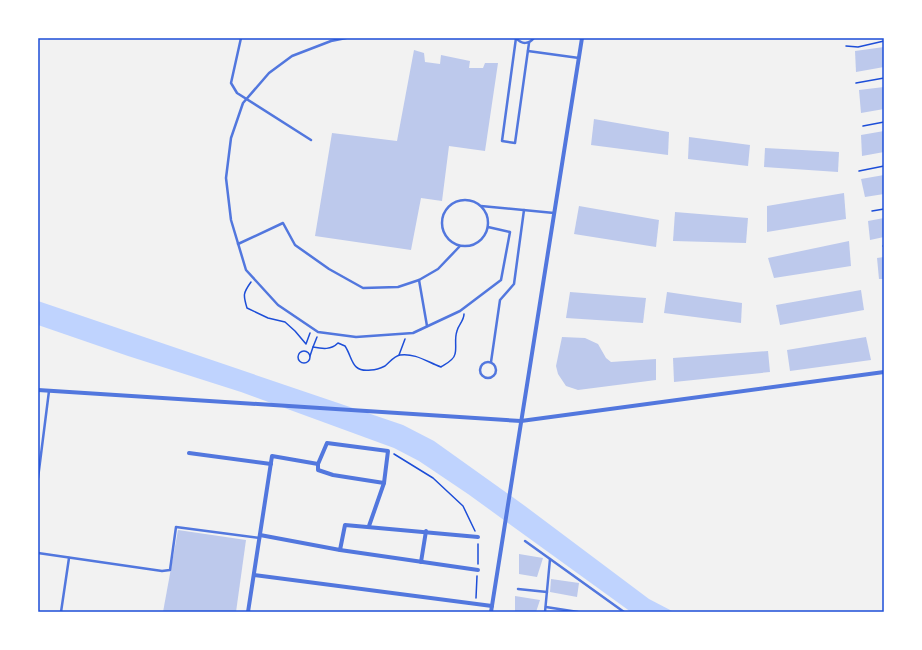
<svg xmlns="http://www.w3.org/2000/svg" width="922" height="650" viewBox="0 0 922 650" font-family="'Varela Round',sans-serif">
  <rect width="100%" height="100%" fill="#f2f2f2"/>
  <polygon fill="#bfd3fe" points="38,301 403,425 434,441 525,506 649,599 674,612 631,612 468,494 419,461 394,448 241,392 128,356 38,325"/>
  <g fill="#bdc9ec">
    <polygon points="884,47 884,67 856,72 855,51"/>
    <polygon points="414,50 424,53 425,62 440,64 441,55 470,61 469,68 483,68 485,63 498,63 485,151 449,146 442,201 421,198 411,250 315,236 332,133 397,141"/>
    <polygon points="884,87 884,109 861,113 859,90"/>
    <polygon points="594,119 669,132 668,155 591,145"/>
    <polygon points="884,131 884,152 862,156 861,135"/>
    <polygon points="689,137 750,145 748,166 688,159"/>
    <polygon points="765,148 839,152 838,172 764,167"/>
    <polygon points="884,175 884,194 865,197 861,179"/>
    <polygon points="844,193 846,219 767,232 767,206"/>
    <polygon points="579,206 659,220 656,247 574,234"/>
    <polygon points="675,212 748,218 746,243 673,241"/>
    <polygon points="884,218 884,237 870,240 868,221"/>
    <polygon points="849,241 851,266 774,278 768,258"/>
    <polygon points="884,257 884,279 879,279 877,258"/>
    <polygon points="861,290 864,310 780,325 776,305"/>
    <polygon points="570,292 646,298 643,323 566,318"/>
    <polygon points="667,292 742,303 741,323 664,313"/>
    <polygon points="562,337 585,338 598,344 606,358 611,362 656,359 656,380 578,390 566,386 558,374 556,366"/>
    <polygon points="866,337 871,360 790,371 787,350"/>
    <polygon points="768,351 770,372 674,382 673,358"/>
    <polygon points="178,530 246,540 236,612 163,612"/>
    <polygon points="519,554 543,558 537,577 519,574"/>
    <polygon points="551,579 579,583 577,597 550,592"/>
    <polygon points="515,596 540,600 536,612 515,612"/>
  </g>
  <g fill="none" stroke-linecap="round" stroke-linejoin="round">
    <g stroke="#1d4ed8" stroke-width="1.5">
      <polyline points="846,46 858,47 884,41"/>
      <polyline points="856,83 884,78"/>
      <polyline points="863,126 884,122"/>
      <polyline points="859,171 884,166"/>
      <polyline points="872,211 884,209"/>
      <polyline points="883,246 884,246"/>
      <path d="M251,282C243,293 243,295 247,308L268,318L285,322L295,331L306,344L310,333"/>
      <path d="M317,337L313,347C323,349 331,350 338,343L345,346C353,358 351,373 371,370C376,370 381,368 385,366C390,362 394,356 400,355C416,353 427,362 441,367C446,364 454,360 455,354C457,347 454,339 457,331C458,325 464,321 464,314"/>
      <circle cx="304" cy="357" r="6"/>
      <polyline points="399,355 405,339"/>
      <polyline points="310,356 313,347"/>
      <polyline points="394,454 433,478 463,506 475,531"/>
      <polyline points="478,564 478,544"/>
      <polyline points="476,598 477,576"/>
    </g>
    <g stroke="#5277de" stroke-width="2.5">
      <polyline points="241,38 231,83 237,93 311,140"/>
      <polyline points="346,38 331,41 292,56 269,73 243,103 231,138 226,178 231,220 246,270 278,305 318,332 356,337 413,333 460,311 501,280 510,232 488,227"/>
      <polyline points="516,38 502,141 515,143 529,43"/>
      <path d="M516,38C522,45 529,44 534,38"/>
      <polyline points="528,51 579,58"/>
      <circle cx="465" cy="223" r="23"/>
      <polyline points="481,206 554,213"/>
      <polyline points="238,244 283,223 295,245 329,269 363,288 398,287 419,280 438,269 460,246"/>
      <polyline points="419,280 427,326"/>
      <polyline points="491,362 500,300 514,284 524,210"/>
      <circle cx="488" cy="370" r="8"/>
      <polyline points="38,478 49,391"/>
      <polyline points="525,541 624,612"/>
      <polyline points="38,553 162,571 170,570 176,527 260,538"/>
      <polyline points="518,589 547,592"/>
      <polyline points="546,607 578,612"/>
      <polyline points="61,612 69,558"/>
      <polyline points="545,612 550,559"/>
    </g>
    <g stroke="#5277de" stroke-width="4">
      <polyline points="38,390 521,421 884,372"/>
      <polygon points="327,443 388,451 384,483 333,475 318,470 318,464"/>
      <polyline points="189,453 271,464"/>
      <polyline points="369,526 384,483"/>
      <polyline points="260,535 340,550 345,525 478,537"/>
      <polyline points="340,550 478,570"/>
      <polyline points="421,562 426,531"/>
      <polyline points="254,575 492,606"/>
      <polyline points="248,612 272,456 318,464"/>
      <polyline points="491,612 582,38"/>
    </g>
  </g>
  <rect width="922" height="650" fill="none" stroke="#ffffff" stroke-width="78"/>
  <rect x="39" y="39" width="844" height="572" fill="none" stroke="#1d4ed8" stroke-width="1.5"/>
</svg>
